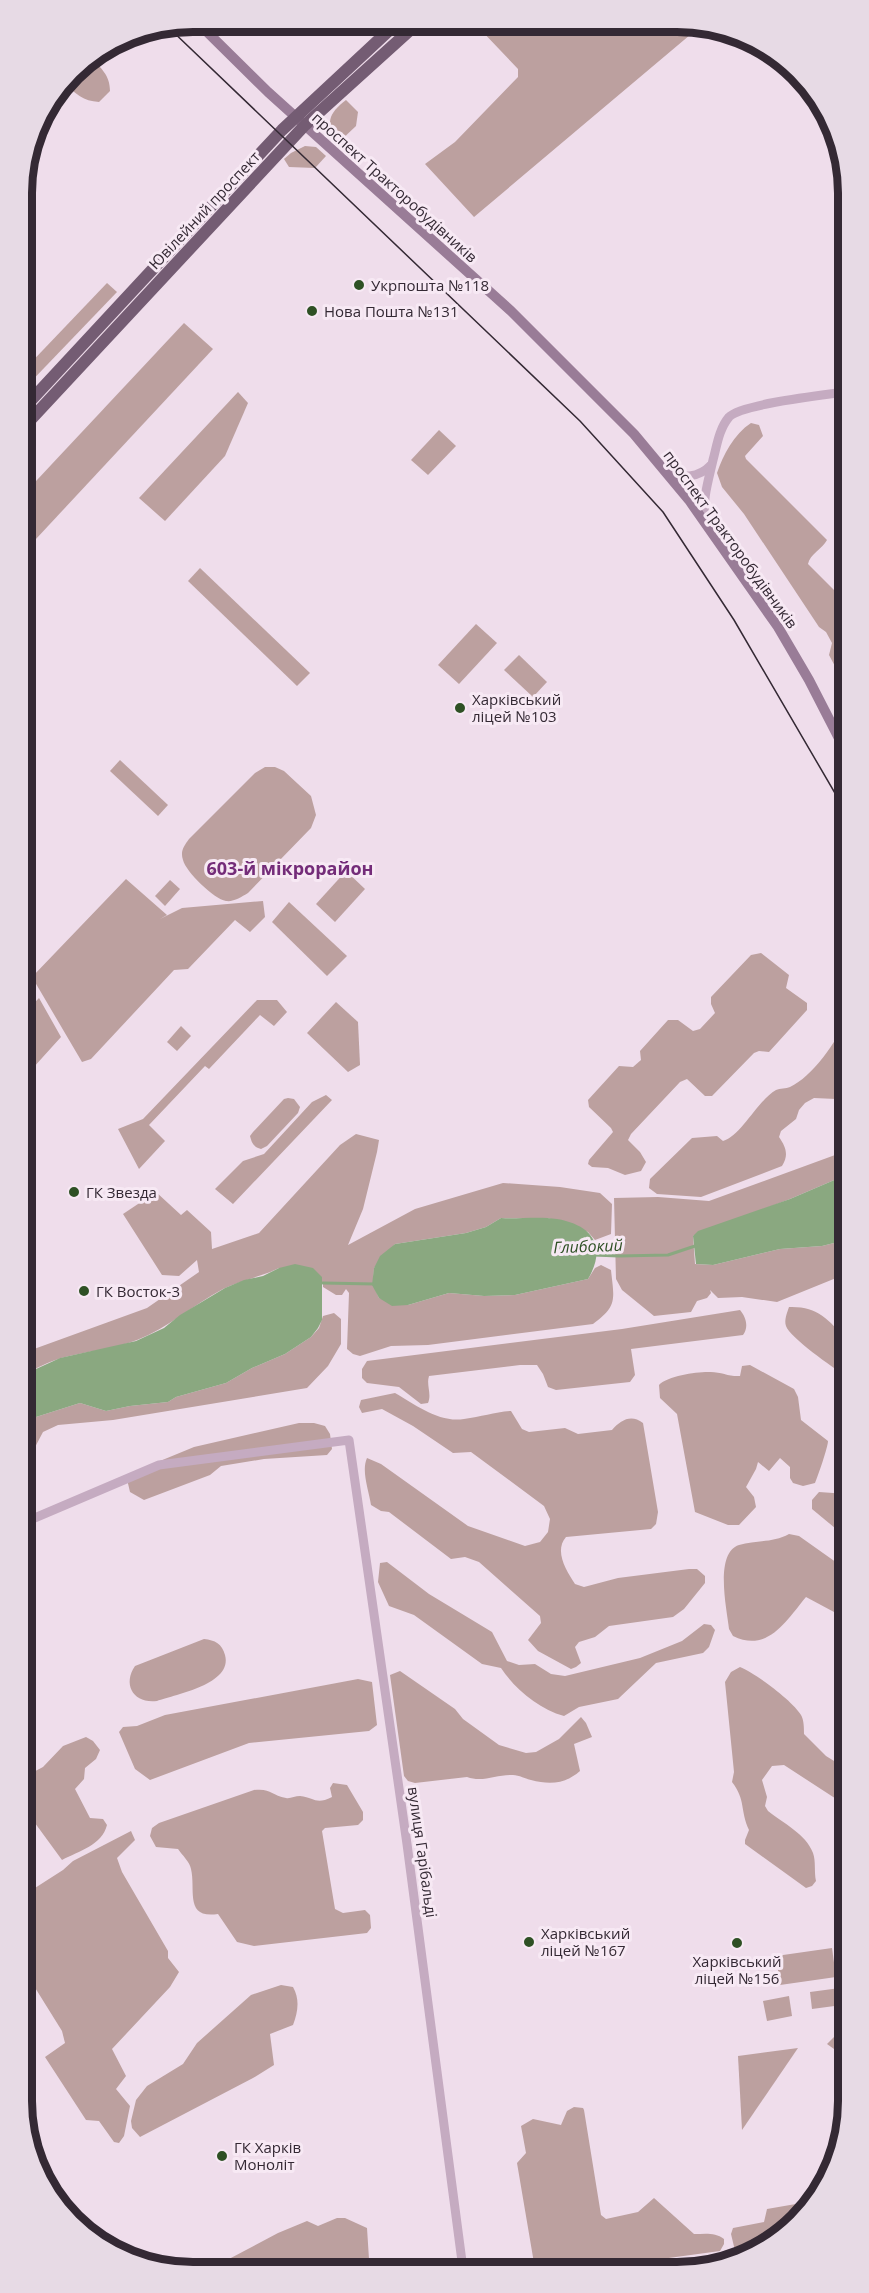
<svg xmlns="http://www.w3.org/2000/svg" width="869" height="2293" viewBox="0 0 869 2293" font-family="'Open Sans',sans-serif">
  <rect width="100%" height="100%" fill="#efddeb"/>
  <g fill="#bca09f">
    <polygon points="485,23 703,24 474,217 425,164 455,142 518,77 518,69 479,28"/>
    <path d="M90,57C101,68 110,75 110,91L99,102C83,101 76,94 64,83L79,64Z"/>
    <path d="M346,100L358,112L356,126L338,143C325,123 328,114 346,100Z"/>
    <polygon points="305,146 316,147 326,156 315,168 289,167 284,159 291,153"/>
    <polygon points="107,283 117,292 22,391 22,372"/>
    <polygon points="184,323 213,349 22,554 22,496"/>
    <polygon points="238,392 248,403 225,456 165,521 139,498"/>
    <path d="M751,423L759,425L763,436L745,456L746,459L827,540C822,549 810,554 808,564L845,601V685L829,655L832,643L826,632L819,627L744,514L722,487L717,473C723,455 734,434 751,423Z"/>
    <polygon points="439,430 456,446 428,475 411,460"/>
    <polygon points="200,568 310,673 297,686 188,581"/>
    <polygon points="476,624 497,643 459,684 438,665"/>
    <polygon points="519,655 547,682 533,697 504,670"/>
    <polygon points="120,760 168,805 158,816 110,771"/>
    <path d="M265,767H275L284,771L311,796L316,815L311,828L248,893C241,897 234,902 226,901C214,899 186,872 183,860C180,851 184,846 189,839L255,773Z"/>
    <polygon points="346,871 365,889 335,922 316,904"/>
    <polygon points="126,879 167,915 160,919 182,908 263,901 265,917 250,932 235,920 188,969 174,970 91,1059 82,1062 32,977"/>
    <polygon points="170,880 180,889 165,906 155,896"/>
    <polygon points="289,902 347,956 327,976 272,922"/>
    <polygon points="761,953 789,975 786,988 807,1003 807,1010 769,1052 759,1051 754,1053 712,1096 705,1096 687,1079 680,1082 631,1134 628,1140 640,1152 646,1162 641,1171 625,1175 608,1168 592,1167 588,1164 589,1160 613,1132 611,1128 589,1107 588,1100 619,1066 633,1067 641,1060 640,1051 668,1020 678,1020 693,1031 700,1029 715,1013 711,1004 711,997 751,955"/>
    <polygon points="39,998 61,1037 23,1079 23,1056 36,1042 23,1028 23,1015"/>
    <polygon points="257,1000 277,1000 287,1012 274,1026 260,1015 209,1069 205,1066 149,1125 165,1141 139,1169 118,1129 143,1119"/>
    <polygon points="336,1002 358,1022 360,1065 348,1072 307,1033"/>
    <path d="M846,1020V1117L843,1103L836,1099L814,1098L805,1103L799,1110L796,1119L781,1131L779,1137C786,1147 789,1155 782,1166L701,1197L657,1194L649,1188L650,1179L692,1138L717,1136L723,1141C741,1136 758,1100 776,1090C780,1088 786,1089 790,1087C812,1077 837,1041 846,1020Z"/>
    <polygon points="181,1026 191,1036 177,1051 167,1042"/>
    <polygon points="326,1095 332,1100 233,1204 215,1189 243,1161 264,1154 312,1102"/>
    <path d="M288,1098L294,1099L300,1107L298,1113L267,1146L261,1149C254,1147 252,1144 250,1136L253,1132L284,1099Z"/>
    <path d="M356,1134L379,1140L377,1152L363,1209L348,1245L415,1209L503,1183L560,1187L600,1193L612,1204L611,1234L595,1240L588,1232L548,1218H501L486,1227L466,1233L395,1244L374,1268L373,1285L379,1298L408,1305L449,1293L484,1296L515,1295L588,1279L595,1268L601,1265L611,1270C614,1299 618,1306 593,1324L428,1345L391,1346L360,1356L353,1354L347,1349L349,1293L346,1289L342,1295H336L323,1287V1283L279,1268C261,1277 241,1280 223,1289C193,1305 168,1328 137,1340C112,1350 86,1351 61,1358C48,1362 35,1369 23,1375V1353L147,1308L199,1272L197,1260L179,1276L162,1275L123,1214L156,1192L181,1215L187,1210L211,1232L212,1249L259,1233L340,1145Z"/>
    <polygon points="846,1151 846,1175 790,1199 693,1236 695,1264 713,1265 780,1249 822,1246 846,1240 846,1274 777,1302 742,1297 718,1298 710,1290 711,1293 707,1298 697,1301 691,1312 654,1316 622,1290 616,1279 614,1198 658,1197 709,1201"/>
    <path d="M789,1307C817,1306 828,1319 846,1339L847,1398L844,1390L845,1376C833,1367 790,1338 786,1326C784,1320 787,1313 789,1307Z"/>
    <path d="M740,1310C746,1317 749,1327 743,1335L631,1349L635,1375L630,1382L556,1390L548,1387L543,1374L537,1365H520L429,1376C426,1385 432,1394 428,1403L421,1404L399,1387L367,1383L362,1378V1369L367,1361L622,1329Z"/>
    <polygon points="334,1313 341,1319 341,1344 328,1366 307,1388 113,1420 58,1425 43,1432 33,1451 23,1455 23,1425 36,1417 80,1403 106,1411 130,1406 168,1402 176,1397 226,1383 252,1368 285,1354 311,1337 319,1328 323,1316"/>
    <path d="M750,1365L794,1389L798,1397L801,1420L828,1441C828,1447 818,1476 815,1483L803,1486L793,1483L790,1478V1467L780,1458L769,1471L758,1462L756,1469L746,1487L754,1497L756,1507L739,1525H728L695,1512L677,1414L660,1398L659,1385C668,1376 694,1372 708,1372C720,1371 729,1377 740,1376L742,1366Z"/>
    <path d="M395,1393C416,1405 439,1423 464,1419C481,1417 495,1412 511,1411L522,1429L529,1432L565,1428L578,1434L612,1430C621,1420 631,1414 643,1423L658,1512L656,1524L651,1529L566,1537C554,1551 566,1570 575,1584L584,1587L618,1578L689,1569H697L705,1576V1583L684,1609L673,1617L609,1626L595,1637L579,1642L575,1647L581,1663L576,1667L571,1669L538,1651L528,1640L541,1623L540,1616L479,1562L465,1557L451,1559L389,1512L381,1511L371,1505C369,1491 361,1471 367,1458L381,1464L468,1526L525,1546L540,1542L548,1532L550,1519L544,1506L471,1452L453,1453L413,1426L382,1409L362,1413L359,1407L361,1400Z"/>
    <polygon points="299,1423 314,1423 325,1426 330,1434 332,1449 327,1455 264,1459 221,1466 210,1475 144,1500 130,1492 126,1475 194,1447"/>
    <polygon points="819,1492 847,1494 847,1538 812,1509 812,1500"/>
    <path d="M789,1534L799,1536L847,1570C847,1586 851,1604 834,1612L806,1597C786,1621 768,1653 733,1636L729,1629C727,1610 714,1553 739,1545C756,1540 773,1543 789,1534Z"/>
    <path d="M387,1562L429,1594L492,1632L507,1661L519,1665L535,1664L551,1674L565,1676L640,1658L682,1641L704,1624L711,1625L715,1630L709,1647L703,1653L656,1663L618,1699L579,1707L564,1716C539,1709 515,1689 501,1668L482,1664L414,1615L389,1606L378,1582L380,1563Z"/>
    <path d="M204,1639C215,1640 222,1644 225,1655C233,1684 177,1694 157,1701C134,1704 122,1685 135,1666Z"/>
    <polygon points="847,1658 847,1706 835,1688 834,1677"/>
    <path d="M740,1667C755,1673 793,1701 801,1715C804,1720 804,1728 804,1734L826,1756L847,1769V1806L784,1765L772,1766L762,1780L767,1797L765,1806L768,1811C783,1823 806,1834 813,1853C816,1861 814,1872 816,1881L812,1886L806,1888L745,1844V1840L749,1830C740,1811 746,1800 732,1782L734,1772L725,1682L731,1672Z"/>
    <path d="M400,1671L455,1709L463,1719L499,1745L526,1753L536,1752L559,1739L581,1717L586,1723L592,1737L574,1744L580,1771C565,1784 550,1785 531,1780C526,1779 519,1775 513,1775C497,1774 483,1783 467,1777L415,1783L408,1781L404,1776L390,1675Z"/>
    <polygon points="358,1679 372,1682 377,1725 369,1731 249,1743 150,1780 135,1769 119,1732 123,1727 137,1726 165,1715"/>
    <polygon points="24,1726 36,1748 36,1753 24,1760"/>
    <path d="M86,1737L93,1741L100,1750L96,1759L85,1768L84,1779L75,1789L90,1818L103,1819L107,1825C102,1845 79,1851 62,1860L24,1808V1777L43,1767L63,1746Z"/>
    <path d="M333,1783L347,1785L363,1812V1820L358,1825L325,1828L322,1831L335,1909L343,1913L365,1910L370,1915L371,1928L367,1933L254,1946L237,1942L218,1914C184,1919 196,1890 191,1869C190,1862 182,1855 178,1849L156,1847L150,1836L152,1828L159,1823L254,1790C271,1788 271,1795 286,1798C290,1799 295,1796 300,1796C315,1798 316,1805 332,1797L330,1788Z"/>
    <polygon points="131,1831 135,1840 117,1858 122,1872 168,1951 168,1958 179,1972 170,1987 112,2049 126,2076 116,2089 130,2106 124,2136 119,2143 114,2142 99,2121 86,2120 45,2057 65,2043 62,2031 24,1970 24,1895 63,1870 73,1861"/>
    <polygon points="832,1948 836,1977 780,1985 776,1956"/>
    <path d="M281,1985L293,1987C300,1999 298,2012 293,2025L270,2034L274,2065L253,2078L140,2137L132,2128L131,2121L136,2100L147,2086L183,2064L197,2043L251,1995Z"/>
    <polygon points="840,1988 842,2005 812,2009 810,1992"/>
    <polygon points="789,1996 792,2016 767,2021 763,2001"/>
    <polygon points="840,2031 848,2035 848,2059 827,2044"/>
    <polygon points="798,2048 742,2130 738,2056"/>
    <path d="M574,2107L583,2108L584,2110L601,2215L606,2219L638,2212L654,2198L694,2234C705,2234 715,2232 724,2239V2244L720,2251L632,2263L625,2269H535L517,2163L526,2153L521,2126L533,2119L561,2125L567,2111Z"/>
    <path d="M813,2201C796,2228 766,2248 737,2259L731,2234L733,2228L764,2222L767,2209Z"/>
    <polygon points="337,2218 345,2218 367,2228 369,2259 367,2269 210,2269 278,2233 307,2221 318,2226"/>
  </g>
  <g fill="#8aa880">
    <polygon points="846,1175 846,1240 822,1246 780,1249 713,1265 696,1264 693,1236 698,1231 790,1199"/>
    <path d="M501,1218C519,1219 539,1216 557,1219C593,1225 607,1247 588,1279L515,1295L484,1296L449,1293L408,1305L392,1306L379,1298L372,1285L374,1268L380,1256L395,1244L466,1233L486,1227Z"/>
    <polygon points="295,1264 313,1268 322,1277 322,1320 318,1328 311,1337 285,1354 252,1368 226,1383 176,1397 168,1402 130,1406 106,1411 80,1403 36,1417 23,1425 23,1375 60,1358 136,1341 164,1328 180,1315 225,1288 244,1280 263,1276 279,1268"/>
  </g>
  <g fill="none" stroke-linecap="round" stroke-linejoin="round">
    <g stroke="#8aa880" stroke-width="3">
      <polyline points="593,1255 619,1256 668,1255 698,1245"/>
      <polyline points="323,1283 375,1284"/>
    </g>
    <g stroke="#c5abc1" stroke-width="9">
      <path d="M666,471C681,479 699,478 711,465"/>
      <path d="M705,523C702,500 708,482 713,460C717,445 719,429 729,417C741,404 824,395 845,392"/>
      <polyline points="23,1523 159,1465 349,1440 407,1844 463,2269"/>
    </g>
    <polyline stroke="#997c97" stroke-width="10" points="196,21 268,92 511,311 634,434 689,500 778,627 809,680 846,752"/>
    <g stroke="#745c73" stroke-width="12">
      <polyline points="22,410 282,130 398,22"/>
      <polyline points="22,429 305,125 419,22"/>
    </g>
    <polyline stroke="#342934" stroke-width="1.5" points="167,26 580,421 663,512 734,620 846,812"/>
  </g>
  <g fill="#2e5024" stroke="#f7e9f4" stroke-width="2">
    <circle cx="359" cy="285" r="6"/>
    <circle cx="312" cy="311" r="6"/>
    <circle cx="460" cy="708" r="6"/>
    <circle cx="74" cy="1192" r="6"/>
    <circle cx="84" cy="1291" r="6"/>
    <circle cx="529" cy="1942" r="6"/>
    <circle cx="737" cy="1943" r="6"/>
    <circle cx="222" cy="2156" r="6"/>
  </g>
  <g text-anchor="middle" dominant-baseline="central" stroke-width="6" stroke-linejoin="round" paint-order="stroke">
    <g font-size="15" fill="#342934" stroke="#f7e9f4">
      <text transform="translate(395 187) rotate(42)">проспект Тракторобудівників</text>
      <text transform="translate(204 210) rotate(-47)">Ювілейний проспект</text>
      <text transform="translate(731 539) rotate(54)">проспект Тракторобудівників</text>
      <text transform="translate(423 1852) rotate(82)">вулиця Гарібальді</text>
    </g>
    <g font-size="15" fill="#342934" stroke="#f7e9f4" text-anchor="start">
      <text x="371" y="285">Укрпошта №118</text>
      <text x="324" y="311">Нова Пошта №131</text>
      <text x="472" y="699">Харківський<tspan x="472" dy="17">ліцей №103</tspan></text>
      <text x="86" y="1192">ГК Звезда</text>
      <text x="96" y="1291">ГК Восток-3</text>
      <text x="541" y="1933">Харківський<tspan x="541" dy="17">ліцей №167</tspan></text>
      <text x="737" y="1961" text-anchor="middle">Харківський<tspan x="737" dy="17">ліцей №156</tspan></text>
      <text x="234" y="2147">ГК Харків<tspan x="234" dy="17">Моноліт</tspan></text>
    </g>
    <g font-size="16" font-style="italic" fill="#2e5024" stroke="#f7e9f4">
      <text transform="translate(588 1246) rotate(-2)">Глибокий</text>
    </g>
    <g font-size="18" font-weight="bold" fill="#742c79" stroke="#f7e9f4">
      <text x="290" y="868">603-й мікрорайон</text>
    </g>
  </g>
  <path d="M0 0H869V2293H0ZM193 32H677A161 161 0 0 1 838 193V2101A161 161 0 0 1 677 2262H193A161 161 0 0 1 32 2101V193A161 161 0 0 1 193 32Z" fill="#e7dae5" fill-rule="evenodd"/>
  <path fill="none" stroke="#342934" stroke-width="8" d="M193 32H677A161 161 0 0 1 838 193V2101A161 161 0 0 1 677 2262H193A161 161 0 0 1 32 2101V193A161 161 0 0 1 193 32Z"/>
</svg>
